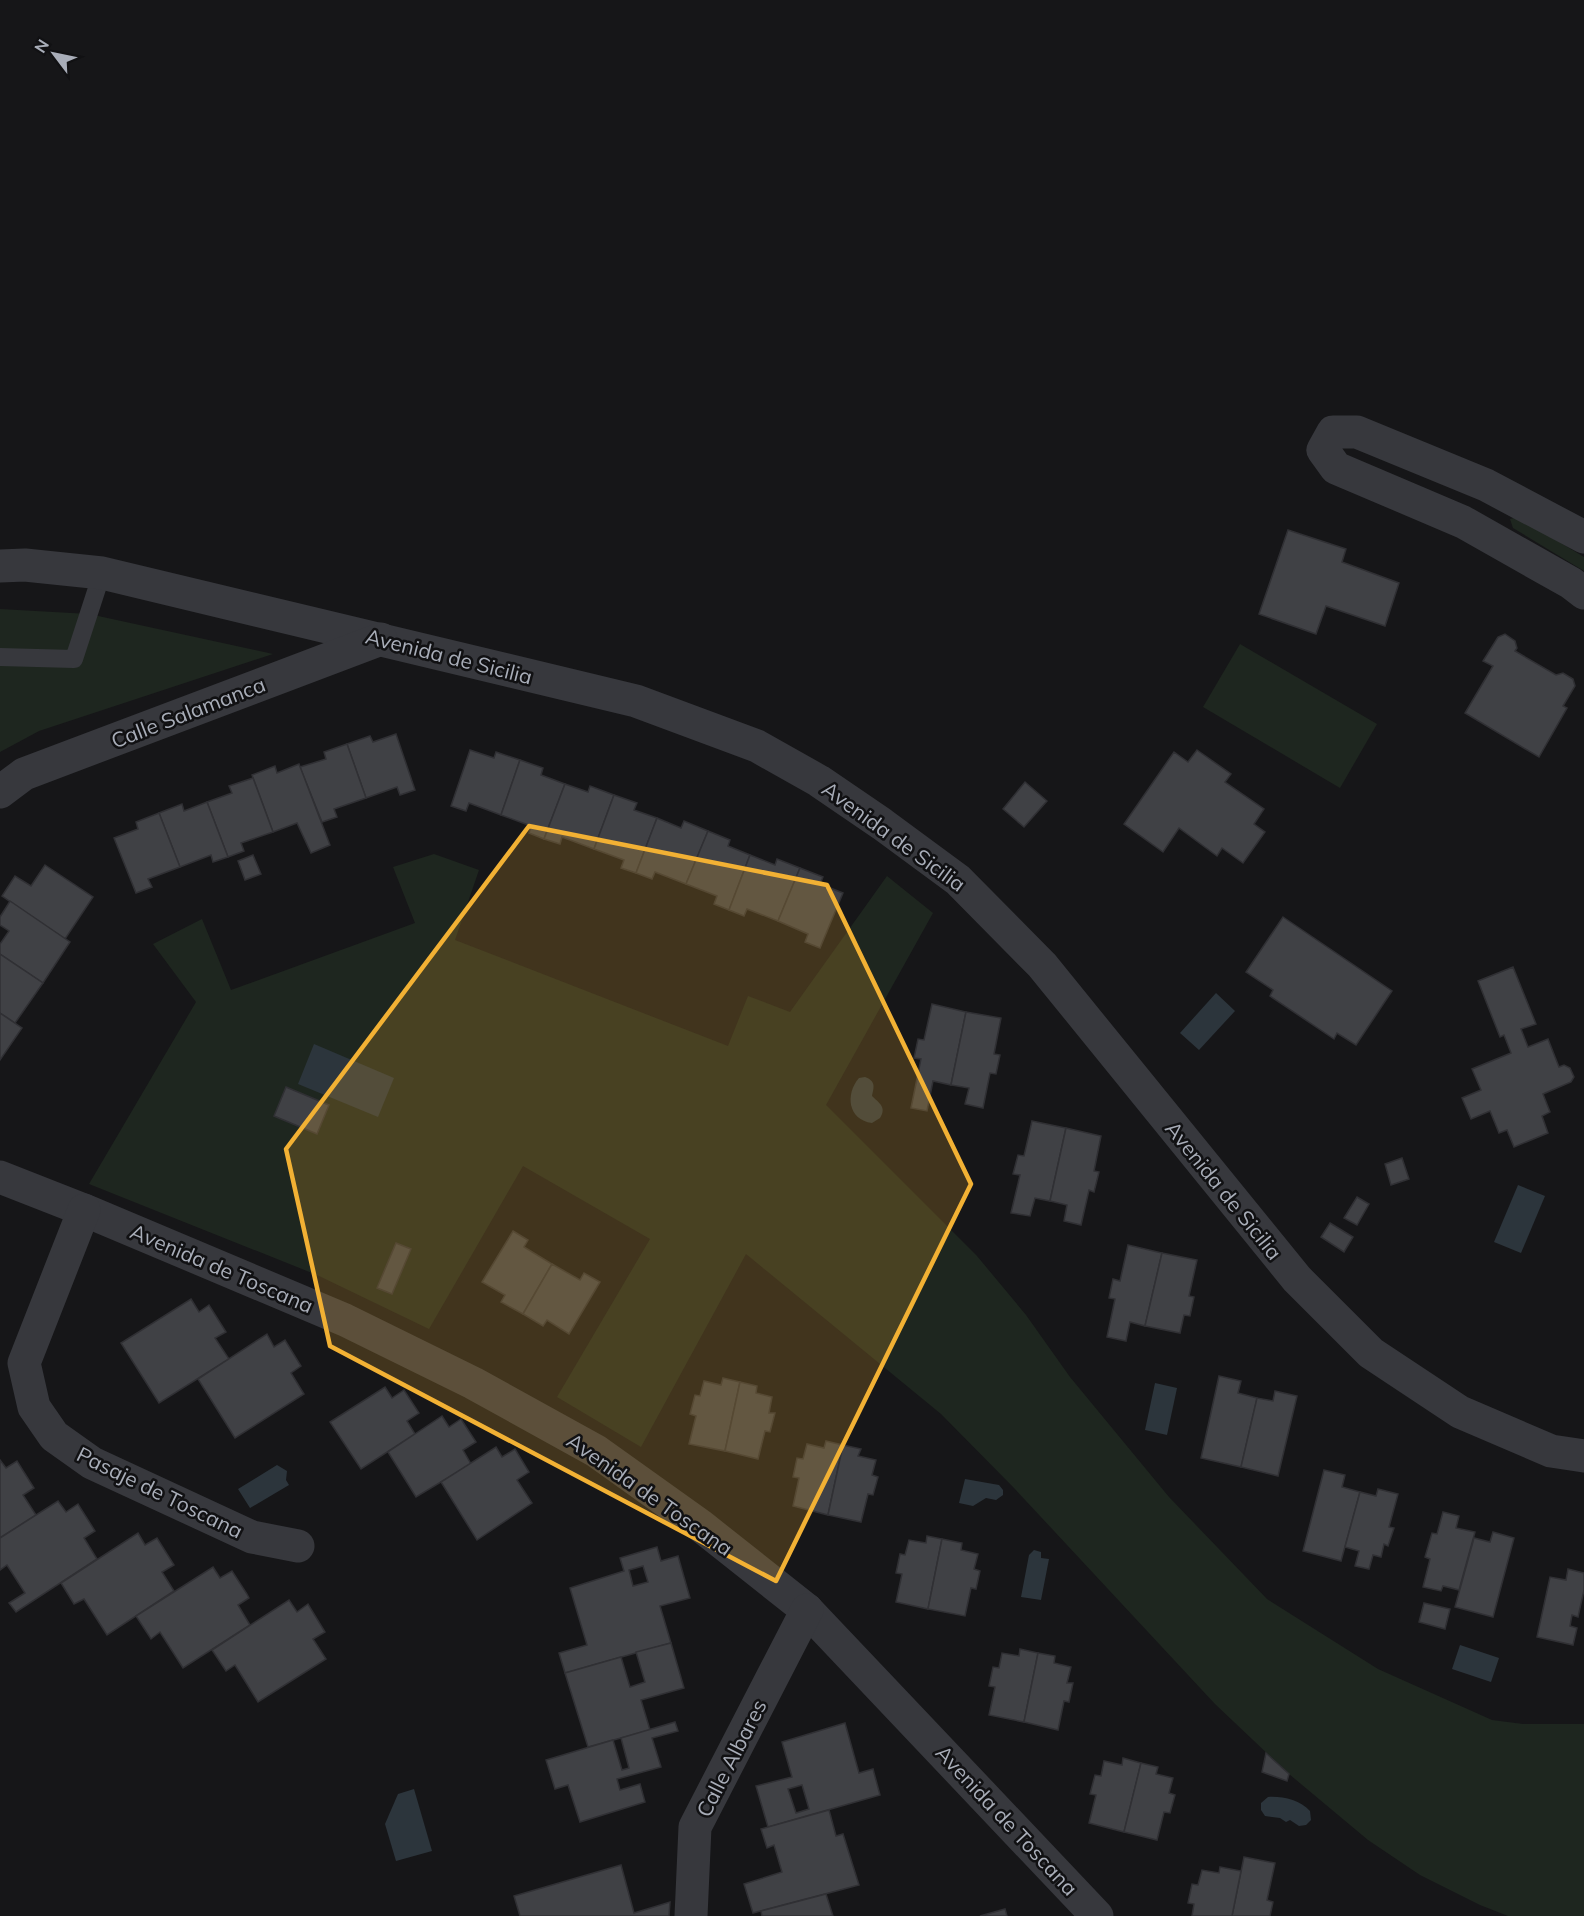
<svg xmlns="http://www.w3.org/2000/svg" width="1584" height="1916" viewBox="0 0 1584 1916" font-family="Mulish,sans-serif">
  <rect width="100%" height="100%" fill="#161618"/>
  <g fill="#1e261f">
    <polygon points="1518,517 1584,557 1584,571 1513,528 1510,519"/>
    <polygon points="0,609 89,614 273,654 39,731 0,752"/>
    <polygon points="1240,644 1377,724 1340,788 1203,707"/>
    <polygon points="434,854 479,870 455,940 728,1046 748,996 790,1012 887,876 933,913 826,1105 977,1256 1026,1315 1070,1377 1169,1497 1267,1599 1378,1669 1492,1720 1523,1724 1584,1724 1584,1916 1508,1916 1480,1905 1420,1875 1368,1840 1289,1774 1215,1704 1014,1488 941,1414 746,1254 641,1447 557,1397 650,1239 523,1166 429,1329 317,1275 89,1184 196,1002 153,944 202,919 231,990 415,923 393,867"/>
  </g>
  <g fill="#2c353c">
    <polygon points="1216,993 1235,1011 1199,1050 1180,1033"/>
    <polygon points="314,1044 394,1078 378,1117 298,1084"/>
    <path d="M865,1077C876,1081 874,1087 872,1096C879,1103 887,1107 880,1118L872,1123C848,1120 845,1094 859,1078Z"/>
    <polygon points="1518,1185 1545,1196 1521,1253 1494,1242"/>
    <polygon points="1155,1383 1177,1388 1167,1435 1145,1430"/>
    <polygon points="277,1465 287,1471 286,1480 289,1485 250,1508 238,1489"/>
    <polygon points="965,1479 999,1485 1003,1490 1003,1495 996,1500 986,1498 973,1506 959,1503"/>
    <polygon points="1034,1550 1041,1552 1041,1558 1049,1559 1041,1600 1021,1597 1029,1555"/>
    <polygon points="1460,1645 1499,1658 1491,1682 1452,1669"/>
    <polygon points="414,1789 432,1851 396,1861 385,1824 398,1794"/>
    <path d="M1268,1797C1282,1796 1300,1800 1310,1811L1311,1820L1306,1825L1299,1826L1290,1820L1286,1822L1280,1818L1265,1816L1261,1810V1803Z"/>
  </g>
  <g fill="#404145" stroke="#303034" stroke-width="1.5" fill-rule="evenodd">
    <polygon points="1288,530 1346,549 1342,562 1399,583 1385,626 1326,606 1316,634 1259,614"/>
    <polygon points="1505,634 1515,641 1517,648 1515,651 1556,675 1563,673 1573,679 1575,686 1563,706 1567,708 1539,757 1465,713 1493,666 1483,661 1498,637"/>
    <polygon points="396,734 415,790 400,795 397,787 366,798 347,744 370,736 373,742"/>
    <polygon points="347,744 366,798 334,809 337,817 322,822 300,767 326,759 324,752"/>
    <polygon points="470,750 494,758 496,752 520,760 501,815 469,803 466,811 451,806"/>
    <polygon points="1197,750 1231,774 1225,782 1264,809 1254,824 1265,832 1243,863 1222,848 1217,856 1179,828 1163,852 1124,824 1174,752 1188,762"/>
    <polygon points="520,760 543,768 541,775 565,784 544,839 529,833 531,826 501,815"/>
    <polygon points="299,764 330,845 311,853 297,823 273,832 252,775 275,766 277,773"/>
    <polygon points="253,778 273,832 241,843 244,851 228,857 207,802 232,793 229,786"/>
    <polygon points="1025,782 1047,801 1024,827 1003,809"/>
    <polygon points="565,784 588,792 590,786 614,795 594,849 562,837 560,844 544,839"/>
    <polygon points="614,795 637,803 634,810 657,818 636,873 621,868 624,860 594,849"/>
    <polygon points="207,802 228,857 213,862 211,855 180,867 159,813 182,804 184,811"/>
    <polygon points="159,813 180,867 148,879 152,887 136,893 114,838 138,829 136,822"/>
    <polygon points="657,818 681,828 684,821 708,831 686,884 655,872 652,879 636,873"/>
    <polygon points="708,831 730,840 728,846 750,855 729,910 714,904 717,896 686,884"/>
    <polygon points="253,855 261,874 245,880 238,861"/>
    <polygon points="750,855 775,865 777,859 800,868 778,921 747,909 744,916 729,910"/>
    <polygon points="45,865 93,897 65,939 2,896 15,876 31,886"/>
    <polygon points="800,868 823,877 820,884 843,893 820,948 805,942 808,934 778,921"/>
    <polygon points="10,901 70,942 43,983 0,954 0,944 9,931 0,925 0,917"/>
    <polygon points="1283,917 1392,991 1356,1045 1337,1033 1334,1039 1270,996 1273,990 1246,972"/>
    <polygon points="0,954 43,983 15,1023 0,1013"/>
    <polygon points="1513,967 1536,1024 1521,1029 1528,1047 1548,1039 1559,1067 1564,1065 1570,1068 1574,1077 1571,1082 1543,1094 1550,1112 1542,1116 1548,1133 1514,1147 1507,1130 1499,1133 1490,1111 1471,1119 1462,1098 1481,1090 1472,1069 1511,1053 1504,1035 1500,1037 1478,981"/>
    <polygon points="932,1004 966,1012 951,1085 933,1081 927,1111 911,1108 921,1059 914,1058 918,1039 924,1040"/>
    <polygon points="966,1012 1001,1018 994,1054 1000,1055 996,1074 990,1073 983,1108 965,1104 969,1088 951,1085"/>
    <polygon points="0,1013 22,1028 0,1060"/>
    <polygon points="286,1087 329,1105 317,1134 274,1116"/>
    <polygon points="1032,1121 1066,1128 1050,1201 1035,1198 1030,1216 1011,1213 1020,1175 1013,1174 1018,1155 1024,1156"/>
    <polygon points="1066,1128 1101,1136 1094,1171 1099,1172 1094,1192 1089,1190 1081,1225 1064,1221 1067,1205 1050,1201"/>
    <polygon points="1402,1158 1409,1179 1391,1185 1385,1164"/>
    <polygon points="1357,1197 1369,1204 1357,1225 1344,1218"/>
    <polygon points="1330,1223 1353,1237 1344,1252 1321,1237"/>
    <polygon points="513,1231 528,1240 524,1247 552,1264 523,1314 501,1302 505,1295 482,1282"/>
    <polygon points="396,1243 411,1249 392,1294 377,1288"/>
    <polygon points="1128,1245 1162,1253 1145,1326 1130,1322 1126,1341 1107,1337 1115,1299 1109,1298 1113,1279 1120,1281"/>
    <polygon points="1162,1253 1197,1260 1189,1296 1194,1297 1190,1316 1184,1315 1180,1333 1145,1326"/>
    <polygon points="552,1264 580,1280 584,1273 600,1282 569,1334 547,1320 543,1326 523,1314"/>
    <polygon points="191,1299 199,1312 209,1305 226,1332 215,1338 229,1359 159,1403 121,1343"/>
    <polygon points="267,1334 274,1347 285,1340 301,1366 291,1373 304,1394 235,1438 198,1379"/>
    <polygon points="1219,1376 1241,1381 1238,1393 1257,1398 1241,1467 1201,1458"/>
    <polygon points="723,1378 740,1382 725,1451 689,1444 696,1416 690,1414 695,1395 700,1396 704,1381 721,1385"/>
    <polygon points="740,1382 757,1386 756,1393 772,1397 769,1413 775,1413 770,1432 765,1431 758,1459 725,1451"/>
    <polygon points="385,1387 392,1398 404,1390 419,1413 407,1421 415,1434 361,1469 330,1422"/>
    <polygon points="1275,1391 1297,1396 1278,1476 1241,1467 1257,1398 1273,1401"/>
    <polygon points="442,1416 449,1427 461,1419 476,1442 463,1450 471,1464 416,1497 388,1452"/>
    <polygon points="826,1441 843,1445 828,1515 793,1506 799,1478 793,1477 797,1458 803,1459 807,1444 824,1448"/>
    <polygon points="843,1445 861,1449 858,1456 876,1460 872,1475 878,1477 873,1495 868,1494 861,1522 828,1515"/>
    <polygon points="496,1447 502,1457 515,1449 529,1472 517,1480 532,1503 477,1540 441,1482"/>
    <polygon points="0,1460 6,1468 17,1461 34,1488 23,1495 36,1515 0,1538"/>
    <polygon points="1324,1470 1345,1475 1342,1487 1360,1492 1341,1561 1303,1551"/>
    <polygon points="1378,1489 1398,1494 1389,1527 1394,1528 1388,1546 1384,1544 1381,1557 1373,1555 1369,1569 1355,1566 1359,1551 1345,1547 1360,1492 1376,1496"/>
    <polygon points="58,1501 66,1512 78,1504 95,1531 84,1538 97,1559 16,1612 9,1603 25,1593 7,1565 0,1570 0,1538"/>
    <polygon points="1443,1512 1459,1516 1456,1528 1475,1532 1459,1590 1443,1586 1441,1591 1423,1587 1430,1559 1425,1557 1432,1533 1437,1534"/>
    <polygon points="1493,1532 1514,1538 1493,1617 1455,1607 1474,1538 1490,1542"/>
    <polygon points="138,1533 145,1545 157,1538 174,1565 162,1572 174,1591 107,1635 84,1599 74,1604 61,1583"/>
    <polygon points="927,1536 942,1539 928,1609 896,1602 902,1574 896,1573 900,1554 905,1555 909,1540 926,1543"/>
    <polygon points="942,1539 962,1543 961,1550 978,1554 974,1569 980,1571 976,1589 971,1588 965,1616 928,1609"/>
    <path d="M657,1547L661,1561L678,1556L690,1598L660,1606L671,1643L565,1673L559,1653L587,1645L570,1588L624,1571L620,1558ZM643,1566L648,1582L633,1586L629,1570Z"/>
    <polygon points="213,1567 220,1578 232,1571 247,1594 249,1598 238,1605 250,1625 183,1668 160,1632 151,1639 136,1616"/>
    <polygon points="1568,1569 1584,1573 1584,1590 1578,1617 1572,1615 1570,1626 1577,1628 1573,1645 1537,1637 1550,1577 1566,1580"/>
    <polygon points="289,1600 297,1612 308,1604 325,1632 313,1639 326,1659 258,1702 235,1665 226,1671 212,1650"/>
    <polygon points="1424,1603 1450,1609 1445,1629 1419,1622"/>
    <polygon points="671,1643 684,1688 641,1700 650,1730 588,1747 565,1673 621,1657 630,1687 645,1682 636,1652"/>
    <polygon points="1020,1649 1038,1653 1024,1722 989,1715 995,1687 989,1686 993,1667 999,1668 1002,1653 1019,1656"/>
    <polygon points="1038,1653 1055,1656 1054,1663 1071,1667 1067,1683 1073,1683 1069,1702 1064,1701 1058,1730 1024,1722"/>
    <polygon points="675,1722 678,1731 652,1738 661,1767 617,1779 620,1790 640,1784 645,1802 580,1822 568,1785 555,1789 546,1760 613,1740 622,1770 629,1768 621,1738"/>
    <path d="M845,1723L859,1773L873,1769L880,1795L768,1827L756,1786L792,1777L782,1742ZM802,1785L809,1809L796,1813L788,1789Z"/>
    <polygon points="1266,1753 1289,1774 1287,1781 1262,1772"/>
    <polygon points="1123,1758 1141,1763 1124,1832 1089,1823 1096,1795 1090,1794 1095,1775 1101,1776 1104,1761 1122,1765"/>
    <polygon points="1141,1763 1158,1767 1156,1774 1173,1778 1169,1793 1175,1795 1170,1813 1164,1812 1157,1840 1124,1832"/>
    <polygon points="829,1810 836,1836 843,1834 859,1885 753,1913 744,1884 782,1872 774,1845 767,1848 761,1829"/>
    <polygon points="1244,1857 1275,1863 1267,1900 1273,1902 1270,1916 1232,1916"/>
    <polygon points="621,1865 634,1913 670,1902 669,1916 520,1916 514,1896"/>
    <polygon points="1220,1867 1241,1871 1232,1916 1192,1916 1194,1904 1188,1903 1192,1884 1198,1885 1202,1870 1219,1873"/>
    <polygon points="826,1894 833,1916 762,1916 761,1911"/>
    <polygon points="1005,1909 1007,1916 980,1916"/>
  </g>
  <g fill="none" stroke-linecap="round" stroke-linejoin="round">
    <polyline stroke="#37383d" stroke-width="18" points="0,657 74,659 102,573"/>
    <g stroke="#37383d" stroke-width="33">
      <polyline points="1584,537 1486,485 1357,432 1333,432 1323,450 1336,468 1463,522 1571,583 1584,593"/>
      <polyline points="0,566 25,565 102,573 636,701 757,746 819,781 882,824 958,880 1042,965 1297,1279 1371,1353 1460,1412 1551,1451 1584,1456"/>
      <polyline points="0,792 24,774 381,639"/>
      <polyline points="0,1177 84,1210 345,1320 473,1383 596,1451 701,1526 807,1610 1097,1916"/>
      <polyline points="84,1210 24,1363 34,1407 54,1436 92,1463 252,1537 298,1546"/>
      <polyline points="691,1916 695,1827 807,1610"/>
    </g>
  </g>
  <path fill="#f2b134" fill-opacity="0.2" stroke="#f2b134" stroke-width="4.5" stroke-linejoin="round" d="M529,826L827,885L971,1184L776,1581L330,1346L286,1149Z"/>
  <g text-anchor="middle" dominant-baseline="central" stroke-width="5" stroke-linejoin="round" paint-order="stroke">
    <g font-size="21" fill="#a8adb8" stroke="#111113">
      <text transform="translate(449 656) rotate(14)">Avenida de Sicilia</text>
      <text transform="translate(188 712) rotate(-21)">Calle Salamanca</text>
      <text transform="translate(894 836) rotate(36)">Avenida de Sicilia</text>
      <text transform="translate(1224 1190) rotate(51)">Avenida de Sicilia</text>
      <text transform="translate(222 1268) rotate(23)">Avenida de Toscana</text>
      <text transform="translate(160 1492) rotate(26)">Pasaje de Toscana</text>
      <text transform="translate(650 1494) rotate(35)">Avenida de Toscana</text>
      <text transform="translate(731 1758) rotate(-63)">Calle Albares</text>
      <text transform="translate(1007 1820) rotate(47)">Avenida de Toscana</text>
    </g>
  </g>
  <g transform="translate(54 54) rotate(302)" stroke="#111113" stroke-width="4.5" paint-order="stroke">
  <path d="M0-4.5L10 22L0 15L-10 22Z" fill="#a8adb8"/>
  <text y="-9" font-size="16" font-weight="bold" text-anchor="middle" fill="#a8adb8">N</text>
  </g>
</svg>
